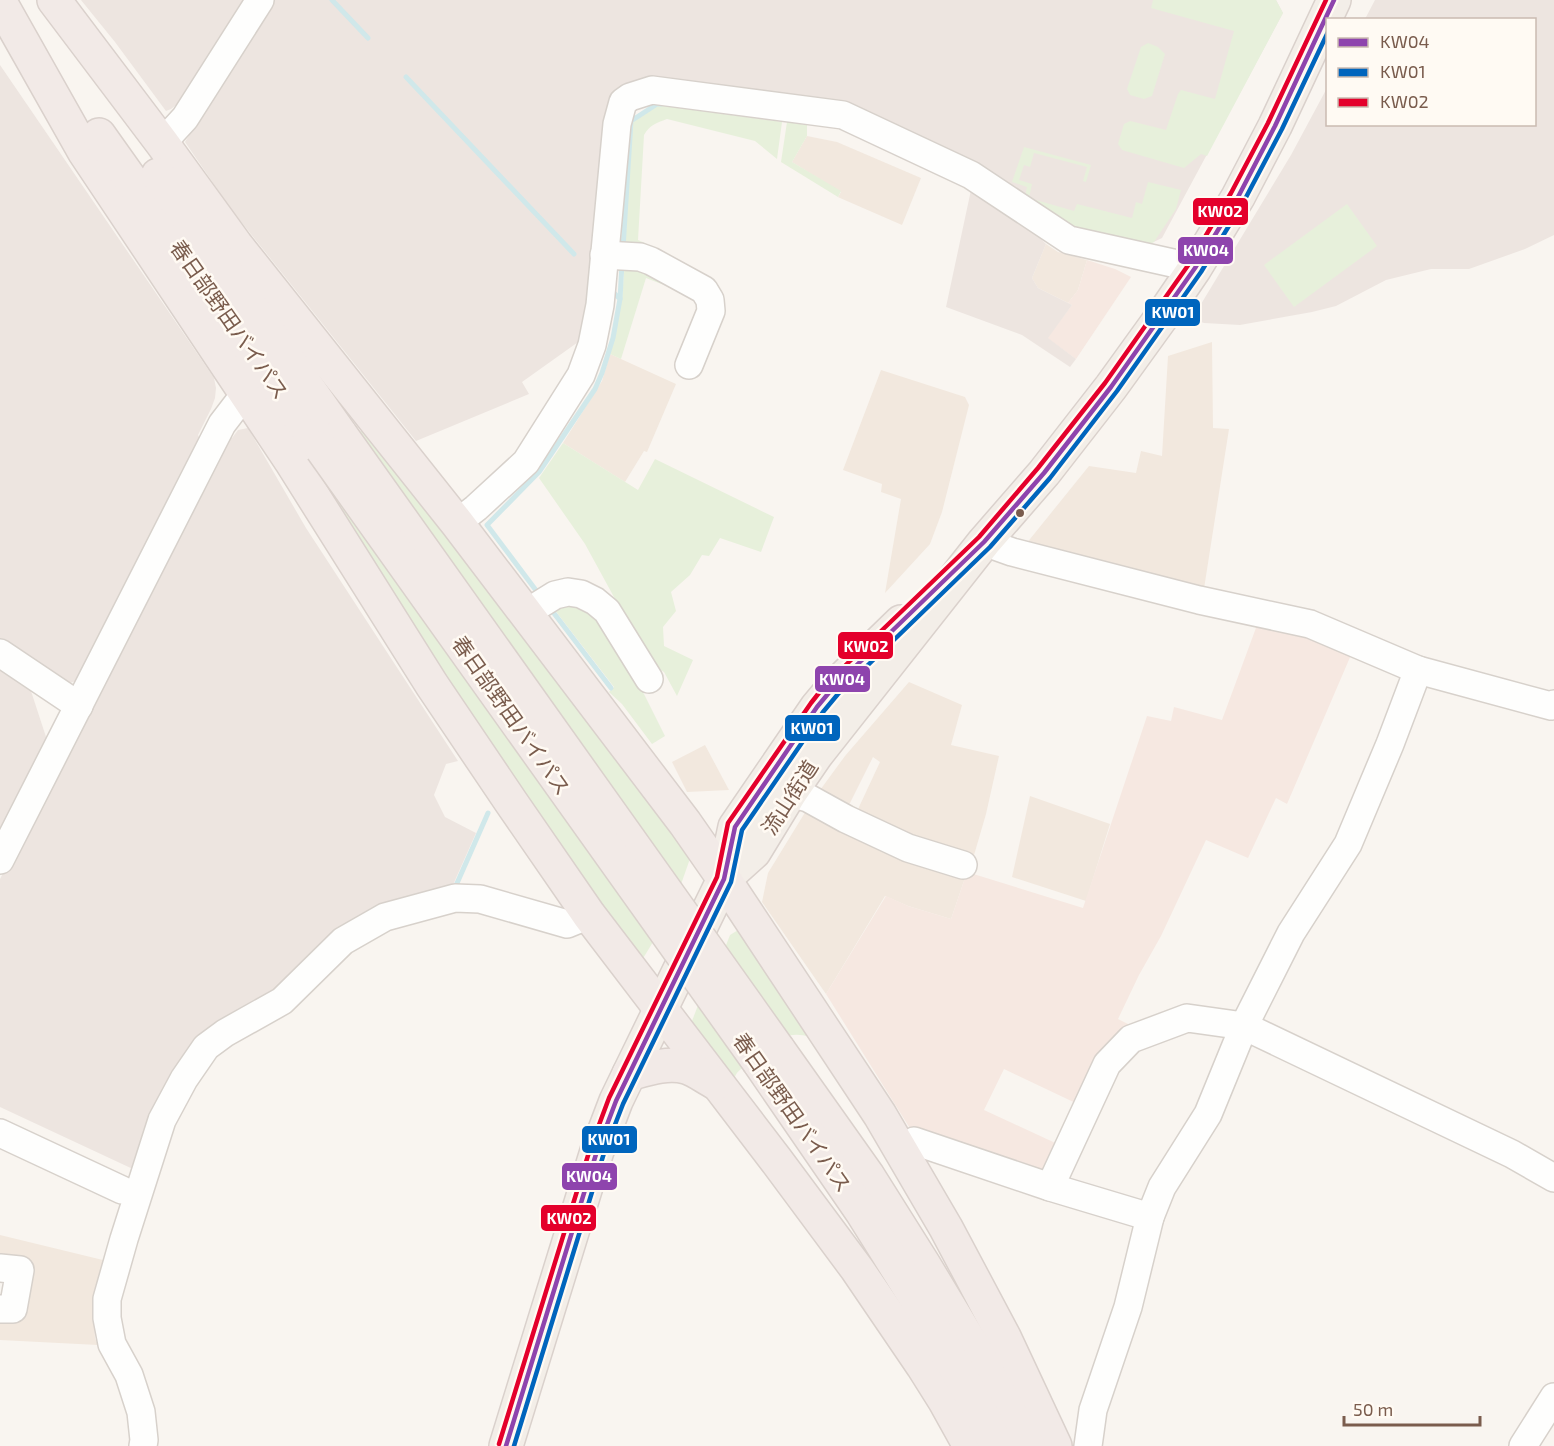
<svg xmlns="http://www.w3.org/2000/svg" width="1554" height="1446" viewBox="0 0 1554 1446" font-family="'Exo 2','Noto Sans JP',sans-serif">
  <rect width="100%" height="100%" fill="#f9f5f0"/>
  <g fill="#f2e8de">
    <polygon points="807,136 837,142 921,178 902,225 840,198 838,197 841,192 792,162"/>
    <polygon points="1046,244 1058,252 1087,260 1078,290 1068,303 1038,288 1032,278"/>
    <polygon points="1212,342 1213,428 1229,429 1203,595 1022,549 1089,466 1136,473 1141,451 1162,456 1168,356"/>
    <polygon points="610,354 676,384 647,452 644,451 625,482 563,443 602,381"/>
    <polygon points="881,370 965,397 969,405 942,512 930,544 885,593 901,499 881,492 882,484 843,470"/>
    <polygon points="909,682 962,705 951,745 999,756 986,814 972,862 858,813 859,807 880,762 873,757 850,803 845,808 815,797 845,756"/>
    <polygon points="705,745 729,790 687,792 672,762"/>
    <polygon points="1030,796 1110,824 1086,901 1012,877"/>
    <polygon points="809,806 967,872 951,919 908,906 885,896 826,994 762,902 768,873"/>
    <polygon points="0,1235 107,1261 93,1307 95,1338 98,1345 0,1340 0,1314 18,1315 0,1263"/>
  </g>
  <g fill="#f6e8e1">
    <polygon points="1087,260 1115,269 1131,277 1076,359 1047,338 1072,305 1068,303 1078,290"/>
    <polygon points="1260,617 1354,648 1287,804 1276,798 1248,858 1206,840 1161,936 1139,975 1118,1019 1140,1030 1084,1107 1004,1069 984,1110 1064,1147 1047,1180 911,1130 826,994 886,896 908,906 951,919 967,872 1083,908 1147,716 1171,721 1174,707 1222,720"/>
  </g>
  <g fill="#ede5e0">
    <polygon points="81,0 246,0 182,100 171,109 166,111 115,42"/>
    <polygon points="270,0 1276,0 1283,13 1162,238 1143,247 1071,234 846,109 644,82 612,95 588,335 522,382 529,394 416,441 266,253 231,209 185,142"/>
    <polygon points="1375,0 1554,0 1554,235 1525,249 1469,269 1431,269 1386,280 1336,306 1312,312 1240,325 1204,323 1192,319 1291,155 1327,88 1328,124 1534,124 1534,20 1365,19"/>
    <polygon points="0,65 214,378 216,388 215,398 211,409 198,435 200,439 77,681 65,684 0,639"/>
    <polygon points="971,190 1034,232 1046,244 1032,278 1038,288 1072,305 1048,338 1076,359 1070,367 1022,335 946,307"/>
    <polygon points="248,428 306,528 458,761 446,764 434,795 445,817 476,833 452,887 228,1018 135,1170 0,1107 0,879 228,435 232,438 238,430"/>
    <polygon points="0,667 30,688 47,740 0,830"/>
  </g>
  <g fill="#e7f0db">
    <polygon points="1153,0 1276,0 1283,13 1207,156 1201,154 1184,168 1122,150 1118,144 1124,124 1130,121 1166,130 1178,94 1181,90 1215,99 1234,31 1151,8"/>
    <polygon points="1148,43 1158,47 1165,54 1152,96 1144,99 1130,95 1127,89 1141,47"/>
    <path d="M657,105L782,122L777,159L755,141L667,119C656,123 650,125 644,135L638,240L645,243L679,265L625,250L632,122Z"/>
    <polygon points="787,122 807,125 807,136 792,162 841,191 838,197 781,162"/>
    <polygon points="1024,147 1091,165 1086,182 1083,181 1087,167 1034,153 1030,167 1024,165 1019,180 1032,184 1029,198 1074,211 1077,204 1132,218 1136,202 1142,204 1148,182 1181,190 1176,209 1154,242 1143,247 1071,234 1024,201 1027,187 1012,182"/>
    <polygon points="1347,204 1377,246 1294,307 1264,265"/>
    <polygon points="625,261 687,294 646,278 621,359 610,354 622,298"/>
    <polygon points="364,424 692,853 679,890 357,436 362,430"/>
    <polygon points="563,443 638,490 655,459 774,517 761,552 720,538 709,556 702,555 690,575 671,592 676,611 663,627 664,646 693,660 677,696 664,672 650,663 585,544 539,478"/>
    <polygon points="307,463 314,464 656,937 639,965 473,729"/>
    <polygon points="591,604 634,674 665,736 652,744 622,704 609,692 614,687 551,605"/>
    <path d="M743,927L810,1037C800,1034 793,1034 783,1037L723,953L730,935Z"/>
    <path d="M700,1000L746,1065C736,1073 734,1074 734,1087L691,1027L692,1021Z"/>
  </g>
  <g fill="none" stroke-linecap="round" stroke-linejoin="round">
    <g stroke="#d0e8ea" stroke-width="5">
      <polyline points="332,0 368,38"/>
      <polyline points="406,77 574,254"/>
      <polyline points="623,248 631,121 657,104 661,104"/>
      <polyline points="620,299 622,263"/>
      <polyline points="538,593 487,525 539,472 595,389 602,373 613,338 620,299 614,293"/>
      <polyline points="550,608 611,688"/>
      <polyline points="454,890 488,813"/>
    </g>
    <g stroke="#d7d1cb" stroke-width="30">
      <g id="minor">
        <polyline points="162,143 185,118 260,0"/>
        <polyline points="604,255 640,257 651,261 704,290 710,300 711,311 689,365"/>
        <polyline points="457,523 476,508 526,462 581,375 592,345 600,305 617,124 623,102 630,97 652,90 843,115 971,175 1069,240 1195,268"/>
        <polyline points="984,542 1012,552 1199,600 1310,624 1418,670 1551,706 1554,704"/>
        <polyline points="526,613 555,595 568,592 581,594 595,601 607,611 649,679"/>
        <polyline points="0,653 79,706"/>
        <polyline points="790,793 808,798 846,819 908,848 963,865"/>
        <polyline points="0,860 222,424 245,394"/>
        <polyline points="0,1133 122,1190"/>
        <polyline points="901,1150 914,1141 1050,1187 1150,1217"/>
        <polyline points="1050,1187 1107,1064 1131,1039 1187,1018 1244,1026 1512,1154 1554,1178"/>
        <polyline points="0,1268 20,1270 13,1309 0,1309"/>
        <polyline points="143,1446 144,1440 141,1412 129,1375 112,1344 107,1318 107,1299 124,1239 162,1120 184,1079 206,1047 225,1033 282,1001 343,941 385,917 455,898 480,899 567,924 589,915"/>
        <polyline points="1088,1446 1093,1410 1128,1307 1150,1217 1162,1187 1208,1114 1244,1026 1291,933 1348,844 1390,744 1418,670"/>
        <polyline points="1523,1446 1554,1397"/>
      </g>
    </g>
    <g stroke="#dad1cc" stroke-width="36">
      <g id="major">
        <polyline points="724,879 754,852 790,793 816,755 984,542 1044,473 1111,387 1163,315 1195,268 1238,197 1275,126 1334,0"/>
        <polyline points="506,1446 597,1151 616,1101 629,1074 724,879 735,827 817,707 832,689 901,622"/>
      </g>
    </g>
    <g stroke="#dad1cc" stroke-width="36">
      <g id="highway">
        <polyline points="54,0 162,143 236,245 457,523 685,823 724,879 880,1115 946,1228 1004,1337 1055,1446"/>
        <polyline points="0,2 84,151 291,461 432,685 511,802 589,915 776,1160 857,1269 923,1366 945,1401 970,1446"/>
        <polyline points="99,135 322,449"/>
        <polyline points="158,175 341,435"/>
        <polyline points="778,1049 868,1176 924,1265 972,1345 1028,1446"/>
        <polyline points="759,1062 862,1212 914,1295 979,1409 997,1446"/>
        <path d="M629,1074C647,1069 667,1062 686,1067C696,1070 706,1078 716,1083"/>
      </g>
    </g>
    <use href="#minor" stroke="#fefefd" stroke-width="27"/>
    <use href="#major" stroke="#f3eee8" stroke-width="33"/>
    <use href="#highway" stroke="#f2eae7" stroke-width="33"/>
    <g stroke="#dad1cc" stroke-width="36" stroke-linecap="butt">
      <g id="highway-bridge">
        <polyline points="341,435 778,1049"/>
        <polyline points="322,449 759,1062"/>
      </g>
    </g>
    <use href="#highway-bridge" stroke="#f2eae7" stroke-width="33"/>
    <g stroke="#fffaf3" stroke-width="9">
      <polyline id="bus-1" points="506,1446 597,1151 616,1101 724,879 735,827 817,707 832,689 984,542 1044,473 1111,387 1195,268 1238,197 1275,126 1334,0"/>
    </g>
    <g stroke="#fffaf3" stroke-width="9">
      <polyline id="bus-2" points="514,1446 604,1153 623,1104 731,882 742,830 823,712 838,694 990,547 1050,478 1117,391 1201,272 1244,201 1282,129 1328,32"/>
    </g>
    <g stroke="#fffaf3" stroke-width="9">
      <polyline id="bus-3" points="499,1444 590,1149 609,1098 717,877 728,823 811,703 826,684 979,537 1038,468 1105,383 1189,264 1231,193 1268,123 1326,0"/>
    </g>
    <use href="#bus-1" stroke="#8e44ad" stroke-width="4.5"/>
    <use href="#bus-2" stroke="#0065bd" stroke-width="4.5"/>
    <use href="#bus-3" stroke="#e4002b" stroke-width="4.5"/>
  </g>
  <circle fill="#7a5c4d" stroke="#fffaf3" stroke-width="2" cx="1020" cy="513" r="5"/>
  <g text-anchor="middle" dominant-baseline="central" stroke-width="5" stroke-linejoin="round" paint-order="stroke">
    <g font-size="21" fill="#7a5c4d" stroke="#fffaf3">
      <text transform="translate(230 319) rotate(55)">春日部野田バイパス</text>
      <text transform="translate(512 715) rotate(55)">春日部野田バイパス</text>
      <text transform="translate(789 797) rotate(-57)">流山街道</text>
      <text transform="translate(793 1112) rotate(55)">春日部野田バイパス</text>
    </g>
  </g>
  <g stroke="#fffaf3" stroke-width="2">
    <rect x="1192" y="197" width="57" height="29" rx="6" fill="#e4002b"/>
    <rect x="1177" y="236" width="57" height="29" rx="6" fill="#8e44ad"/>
    <rect x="1144" y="298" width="57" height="29" rx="6" fill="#0065bd"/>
    <rect x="837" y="631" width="57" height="29" rx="6" fill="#e4002b"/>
    <rect x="814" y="665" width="57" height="28" rx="6" fill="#8e44ad"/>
    <rect x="784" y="714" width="57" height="28" rx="6" fill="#0065bd"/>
    <rect x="581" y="1125" width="57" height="29" rx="6" fill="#0065bd"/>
    <rect x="561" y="1162" width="57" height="29" rx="6" fill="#8e44ad"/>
    <rect x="540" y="1204" width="57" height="28" rx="6" fill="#e4002b"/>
  </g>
  <g font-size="16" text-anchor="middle" font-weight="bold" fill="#fff">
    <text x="1220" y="217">KW02</text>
    <text x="1206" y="256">KW04</text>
    <text x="1173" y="318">KW01</text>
    <text x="866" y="652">KW02</text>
    <text x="842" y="685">KW04</text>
    <text x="812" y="734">KW01</text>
    <text x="609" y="1145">KW01</text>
    <text x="589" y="1182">KW04</text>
    <text x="569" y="1224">KW02</text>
  </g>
  <rect x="1326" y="18" width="210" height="108" fill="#fffaf3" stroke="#cabbb1" stroke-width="1.5"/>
  <rect x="1338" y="38" width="30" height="9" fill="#8e44ad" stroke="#cabbb1" stroke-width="1.5"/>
  <text x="1380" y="48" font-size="18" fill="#7a5c4d">KW04</text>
  <rect x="1338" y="68" width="30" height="9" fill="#0065bd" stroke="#cabbb1" stroke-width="1.5"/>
  <text x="1380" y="78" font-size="18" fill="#7a5c4d">KW01</text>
  <rect x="1338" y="98" width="30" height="9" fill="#e4002b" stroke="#cabbb1" stroke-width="1.5"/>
  <text x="1380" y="108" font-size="18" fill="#7a5c4d">KW02</text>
  <path d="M1344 1416v9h136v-9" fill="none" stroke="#7a5c4d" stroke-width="3"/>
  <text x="1353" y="1416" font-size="18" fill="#7a5c4d" stroke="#fffaf3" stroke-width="4.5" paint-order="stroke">50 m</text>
</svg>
